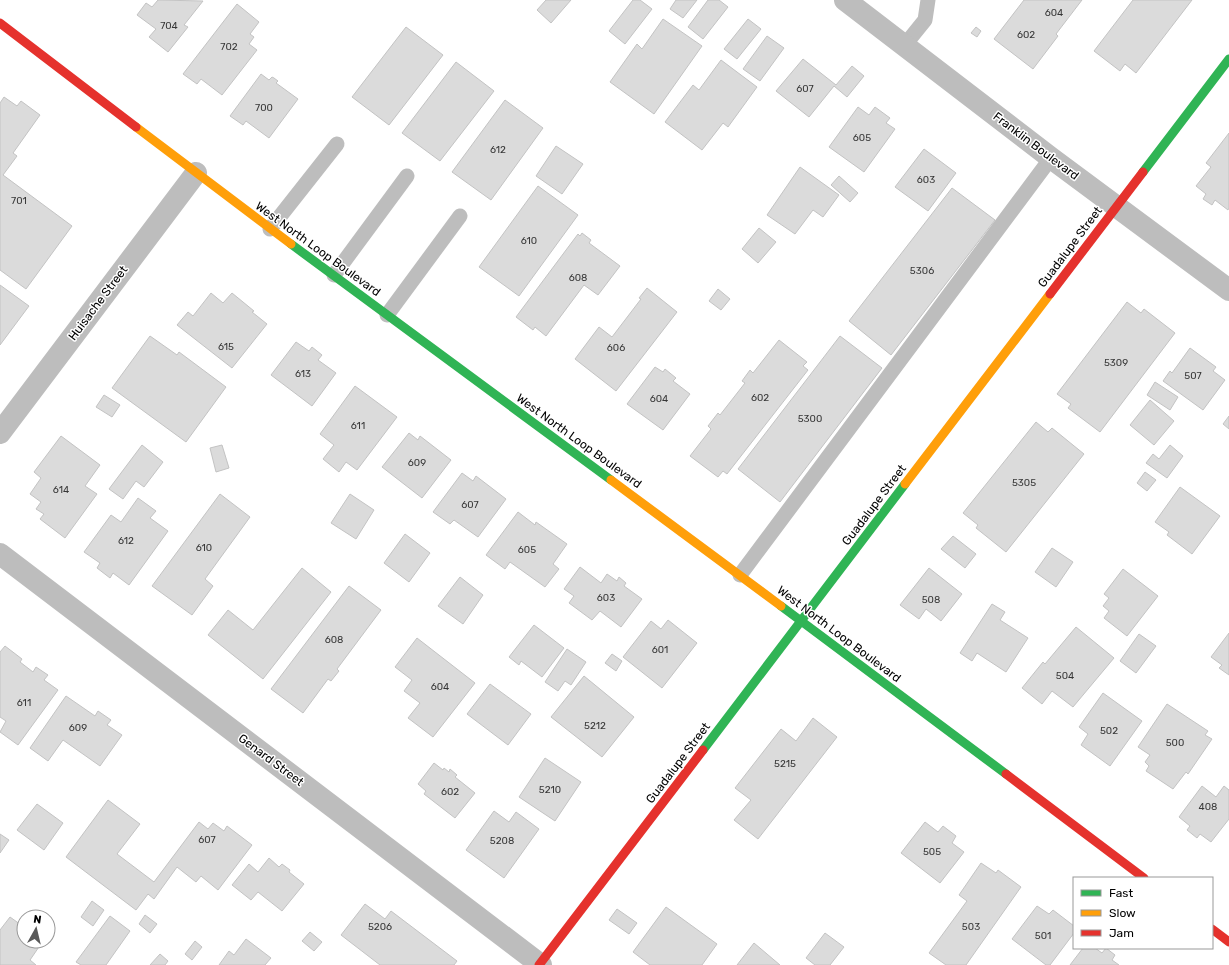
<svg xmlns="http://www.w3.org/2000/svg" width="1229" height="965" viewBox="0 0 1229 965" font-family="Rubik,sans-serif">
  <rect width="100%" height="100%" fill="#fff"/>
  <g fill="#dbdbdb" stroke="#c3c3c3">
    <polygon points="158,0 203,1 184,25 188,27 168,52 149,37 156,29 137,15 146,3 152,7"/>
    <polygon points="546,0 571,0 551,23 537,10"/>
    <polygon points="633,0 640,0 652,9 625,44 609,31"/>
    <polygon points="676,0 697,0 683,18 670,9"/>
    <polygon points="708,0 719,0 728,7 703,39 688,27"/>
    <polygon points="1024,0 1082,0 1056,34 1058,36 1033,69 994,39"/>
    <polygon points="1133,0 1192,0 1136,73 1125,64 1120,71 1094,51"/>
    <polygon points="237,4 259,22 250,34 254,37 249,44 257,50 222,95 201,79 197,84 183,74"/>
    <polygon points="663,19 702,46 654,114 610,82 637,44 642,49"/>
    <polygon points="748,19 761,29 737,59 724,49"/>
    <polygon points="406,27 443,55 389,125 352,97"/>
    <polygon points="976,27 981,31 977,37 971,33"/>
    <polygon points="767,36 784,48 760,81 743,69"/>
    <polygon points="803,59 836,85 852,66 864,76 847,97 834,86 809,117 776,91"/>
    <polygon points="721,60 757,87 728,127 723,123 702,150 665,122 693,85 699,90"/>
    <polygon points="456,62 494,91 440,161 402,133"/>
    <polygon points="261,74 269,80 272,77 274,78 278,81 276,83 298,99 269,138 246,121 243,125 230,116"/>
    <polygon points="4,97 17,106 21,101 40,115 13,153 17,156 3,175 72,226 26,289 0,270 0,103"/>
    <polygon points="505,100 543,128 491,200 452,172"/>
    <polygon points="858,107 869,115 875,107 890,118 886,123 895,129 864,172 829,147"/>
    <polygon points="1229,133 1229,208 1228,210 1215,200 1212,205 1203,199 1206,194 1196,186 1211,167 1206,163"/>
    <polygon points="556,146 583,164 562,194 536,176"/>
    <polygon points="924,149 956,173 928,211 895,187"/>
    <polygon points="800,167 839,195 823,217 813,210 795,234 767,215"/>
    <polygon points="839,176 858,193 850,202 831,185"/>
    <polygon points="538,186 578,215 519,296 479,267"/>
    <polygon points="952,188 995,220 891,355 849,321"/>
    <polygon points="759,228 776,242 758,263 742,249"/>
    <polygon points="582,233 591,240 589,243 620,266 598,295 584,285 546,336 535,327 533,330 516,317 578,234 580,236"/>
    <polygon points="0,285 29,306 0,345"/>
    <polygon points="647,288 677,312 616,391 575,359 599,327 612,337 641,299 639,298"/>
    <polygon points="718,289 730,299 721,310 709,301"/>
    <polygon points="211,293 223,303 232,293 254,311 252,312 267,324 232,368 177,325 188,312 193,316"/>
    <polygon points="1127,302 1141,313 1144,309 1175,333 1100,432 1068,408 1071,404 1057,394"/>
    <polygon points="150,336 177,355 179,352 226,387 186,442 112,388"/>
    <polygon points="840,336 882,368 780,502 738,469"/>
    <polygon points="779,340 807,362 803,366 808,370 727,474 723,471 718,477 690,456 711,429 708,426 718,413 720,415 745,383 742,381 750,370 753,373"/>
    <polygon points="296,342 309,351 312,347 322,355 318,360 336,373 312,406 271,375"/>
    <polygon points="1190,348 1216,367 1213,371 1225,380 1203,410 1163,381 1170,371 1172,373"/>
    <polygon points="655,367 663,372 665,369 676,378 673,381 690,394 663,430 627,404"/>
    <polygon points="1155,382 1178,397 1170,410 1147,395"/>
    <polygon points="355,386 397,417 357,470 346,462 339,472 323,459 334,445 320,434"/>
    <polygon points="104,395 120,405 112,417 96,407"/>
    <polygon points="1150,400 1174,421 1154,445 1130,425"/>
    <polygon points="1229,416 1229,429 1223,424"/>
    <polygon points="1036,422 1048,432 1052,428 1084,454 1006,552 976,528 978,525 963,513"/>
    <polygon points="409,433 418,440 420,436 451,460 422,498 382,467"/>
    <polygon points="61,436 100,465 85,486 97,494 65,538 40,519 44,514 36,509 41,502 30,494 41,478 34,472"/>
    <polygon points="142,445 163,462 144,487 136,481 123,499 109,489"/>
    <polygon points="222,445 229,468 216,472 210,448"/>
    <polygon points="1170,445 1183,456 1167,478 1146,463 1153,454 1159,459"/>
    <polygon points="1145,472 1156,480 1147,491 1137,483"/>
    <polygon points="462,473 473,481 476,476 506,499 478,537 454,520 450,524 433,512"/>
    <polygon points="1180,487 1220,516 1192,554 1167,535 1169,532 1155,522"/>
    <polygon points="220,494 250,517 205,579 213,586 192,615 152,586"/>
    <polygon points="350,494 374,510 356,539 331,523"/>
    <polygon points="138,498 156,511 150,518 168,531 129,585 113,573 110,578 97,568 100,563 84,552 111,515 121,522"/>
    <polygon points="518,512 535,525 536,522 567,544 553,564 559,569 545,587 510,562 505,569 486,555"/>
    <polygon points="405,534 430,553 409,582 384,563"/>
    <polygon points="953,536 976,554 965,568 941,549"/>
    <polygon points="1052,548 1073,562 1056,587 1035,572"/>
    <polygon points="580,567 601,583 607,574 617,581 619,577 626,583 624,586 642,599 621,627 600,611 592,620 569,603 574,596 564,589"/>
    <polygon points="302,568 331,592 263,679 208,635 228,610 253,630"/>
    <polygon points="929,568 962,594 941,621 926,609 919,619 900,605"/>
    <polygon points="1123,569 1158,596 1127,636 1104,618 1109,611 1103,606 1109,598 1104,594"/>
    <polygon points="460,577 483,595 463,624 438,606"/>
    <polygon points="349,586 381,610 337,669 339,671 331,681 328,679 303,713 271,689"/>
    <polygon points="992,604 1005,612 1000,620 1028,638 1006,672 977,653 972,661 960,653"/>
    <polygon points="668,620 697,643 662,688 623,657 651,621 661,629"/>
    <polygon points="534,625 564,648 542,677 521,661 519,665 509,657"/>
    <polygon points="1076,627 1114,658 1073,707 1052,691 1042,704 1022,688 1043,662 1045,664"/>
    <polygon points="1229,633 1229,675 1219,668 1222,665 1211,657"/>
    <polygon points="1139,634 1156,646 1136,673 1120,661"/>
    <polygon points="417,638 475,683 433,737 408,718 420,703 404,691 412,680 395,667"/>
    <polygon points="5,646 22,659 20,662 33,672 36,667 48,675 44,680 58,690 18,745 0,732 6,721 0,717 0,652"/>
    <polygon points="567,649 586,662 571,685 565,681 558,691 545,682"/>
    <polygon points="612,654 622,661 616,671 605,663"/>
    <polygon points="584,676 634,717 602,757 551,717"/>
    <polygon points="490,684 531,714 508,745 467,714"/>
    <polygon points="1103,693 1142,721 1110,766 1081,745 1088,734 1079,727"/>
    <polygon points="66,696 95,716 98,711 111,720 107,725 122,735 100,766 63,740 48,761 30,748"/>
    <polygon points="1167,704 1208,731 1205,735 1212,739 1188,774 1186,772 1173,789 1146,771 1149,766 1145,762 1150,755 1138,747"/>
    <polygon points="813,718 837,737 758,839 734,820 751,800 735,788 781,729 796,741"/>
    <polygon points="545,758 581,782 555,821 519,797"/>
    <polygon points="434,763 443,770 444,768 449,772 450,769 457,775 455,777 475,793 455,818 424,794 426,791 418,784"/>
    <polygon points="1202,786 1216,797 1224,786 1229,790 1229,819 1211,842 1200,834 1197,838 1187,830 1190,826 1179,817"/>
    <polygon points="108,800 140,824 117,854 154,882 199,822 208,829 213,823 224,831 227,826 252,845 218,890 201,876 196,882 177,867 154,899 148,894 136,910 66,857"/>
    <polygon points="37,804 63,823 44,850 17,830"/>
    <polygon points="494,811 509,822 516,812 539,829 504,878 466,850"/>
    <polygon points="925,822 938,832 943,826 956,836 952,843 964,852 940,883 901,853"/>
    <polygon points="0,834 9,840 0,853"/>
    <polygon points="269,858 279,867 282,864 290,870 289,872 304,884 282,911 258,892 251,900 232,885 249,864 258,872"/>
    <polygon points="981,863 996,873 998,870 1021,887 966,965 946,965 929,953 967,901 959,895"/>
    <polygon points="92,901 104,910 93,926 81,917"/>
    <polygon points="365,904 385,919 391,911 457,961 454,965 380,965 341,935"/>
    <polygon points="1037,906 1049,914 1053,910 1074,926 1074,933 1050,965 1046,965 1012,939"/>
    <polygon points="666,907 717,944 702,965 650,965 633,952"/>
    <polygon points="617,909 637,923 629,934 609,920"/>
    <polygon points="145,915 157,924 150,933 139,924"/>
    <polygon points="110,916 130,931 106,965 81,965 76,962"/>
    <polygon points="10,917 24,927 24,941 43,941 30,960 36,965 0,965 0,930"/>
    <polygon points="310,932 322,942 314,951 302,941"/>
    <polygon points="825,933 844,947 830,965 815,965 806,958"/>
    <polygon points="246,939 271,958 265,965 219,965 229,951 234,955"/>
    <polygon points="195,941 202,947 192,960 185,954"/>
    <polygon points="754,943 780,965 737,965"/>
    <polygon points="1083,948 1095,948 1102,953 1106,948 1115,955 1112,960 1119,965 1070,965"/>
    <polygon points="160,954 168,961 165,965 150,965"/>
  </g>
  <g fill="none" stroke-linecap="round" stroke-linejoin="round">
    <g stroke="#bdbdbd" stroke-width="15">
      <polyline points="904,46 925,20 928,0"/>
      <polyline points="270,229 337,144"/>
      <polyline points="334,275 407,176"/>
      <polyline points="387,315 460,216"/>
      <polyline points="740,575 1051,158"/>
    </g>
    <g stroke="#bdbdbd" stroke-width="22">
      <polyline points="845,0 1051,158 1229,290"/>
      <polyline points="0,433 196,173"/>
      <polyline points="0,554 541,965"/>
    </g>
    <g stroke="#30b455" stroke-width="9">
      <polyline points="1143,172 1229,59"/>
      <polyline points="291,244 611,480"/>
      <polyline points="781,606 1006,774"/>
      <polyline points="703,750 905,484"/>
    </g>
    <g stroke="#ff9f0a" stroke-width="9">
      <polyline points="136,127 291,244"/>
      <polyline points="611,480 781,606"/>
      <polyline points="905,484 1050,294"/>
    </g>
    <g stroke="#e5322d" stroke-width="9">
      <polyline points="0,23 136,127"/>
      <polyline points="1050,294 1143,172"/>
      <polyline points="1006,774 1144,878"/>
      <polyline points="1212,929 1229,942"/>
      <polyline points="539,965 703,750"/>
    </g>
  </g>
  <g text-anchor="middle" dominant-baseline="central" stroke-width="3" stroke-linejoin="round" paint-order="stroke">
    <g font-size="10" fill="#373737">
      <text x="1054" y="13">604</text>
      <text x="169" y="26">704</text>
      <text x="1026" y="35">602</text>
      <text x="229" y="47">702</text>
      <text x="805" y="89">607</text>
      <text x="264" y="108">700</text>
      <text x="862" y="138">605</text>
      <text x="498" y="150">612</text>
      <text x="926" y="180">603</text>
      <text x="19" y="201">701</text>
      <text x="529" y="241">610</text>
      <text x="922" y="271">5306</text>
      <text x="578" y="278">608</text>
      <text x="226" y="347">615</text>
      <text x="616" y="348">606</text>
      <text x="1116" y="363">5309</text>
      <text x="303" y="374">613</text>
      <text x="1193" y="376">507</text>
      <text x="760" y="398">602</text>
      <text x="659" y="399">604</text>
      <text x="810" y="419">5300</text>
      <text x="358" y="426">611</text>
      <text x="417" y="463">609</text>
      <text x="1024" y="483">5305</text>
      <text x="61" y="490">614</text>
      <text x="470" y="505">607</text>
      <text x="126" y="541">612</text>
      <text x="204" y="548">610</text>
      <text x="527" y="550">605</text>
      <text x="606" y="598">603</text>
      <text x="931" y="600">508</text>
      <text x="334" y="640">608</text>
      <text x="660" y="650">601</text>
      <text x="1065" y="676">504</text>
      <text x="440" y="687">604</text>
      <text x="24" y="703">611</text>
      <text x="595" y="726">5212</text>
      <text x="78" y="728">609</text>
      <text x="1109" y="731">502</text>
      <text x="1175" y="743">500</text>
      <text x="785" y="764">5215</text>
      <text x="550" y="790">5210</text>
      <text x="450" y="792">602</text>
      <text x="1208" y="807">408</text>
      <text x="207" y="840">607</text>
      <text x="502" y="841">5208</text>
      <text x="932" y="852">505</text>
      <text x="380" y="927">5206</text>
      <text x="971" y="927">503</text>
      <text x="1043" y="936">501</text>
    </g>
    <g font-size="12" fill="#000" stroke="#fff">
      <text transform="translate(1036 146) rotate(37)">Franklin Boulevard</text>
      <text transform="translate(1070 247) rotate(-53)">Guadalupe Street</text>
      <text transform="translate(318 249) rotate(36)">West North Loop Boulevard</text>
      <text transform="translate(98 303) rotate(-53)">Huisache Street</text>
      <text transform="translate(579 441) rotate(36)">West North Loop Boulevard</text>
      <text transform="translate(874 505) rotate(-53)">Guadalupe Street</text>
      <text transform="translate(839 634) rotate(37)">West North Loop Boulevard</text>
      <text transform="translate(271 760) rotate(37)">Genard Street</text>
      <text transform="translate(678 763) rotate(-53)">Guadalupe Street</text>
    </g>
  </g>
  <rect x="1073" y="877" width="140" height="72" fill="#ffffff" stroke="#999999"/>
  <rect x="1081" y="890" width="20" height="6" fill="#30b455" stroke="#999999"/>
  <text x="1109" y="897" font-size="12" fill="#000000">Fast</text>
  <rect x="1081" y="910" width="20" height="6" fill="#ff9f0a" stroke="#999999"/>
  <text x="1109" y="917" font-size="12" fill="#000000">Slow</text>
  <rect x="1081" y="930" width="20" height="6" fill="#e5322d" stroke="#999999"/>
  <text x="1109" y="937" font-size="12" fill="#000000">Jam</text>
  <g transform="translate(36 929) rotate(8)"><circle r="19" fill="#ffffff" stroke="#999999"/>
  <path d="M0-3L7 15L0 10L-7 15Z" fill="#595959"/>
  <text y="-6" font-size="11" font-weight="bold" text-anchor="middle" fill="#000000">N</text>
  </g>
</svg>
